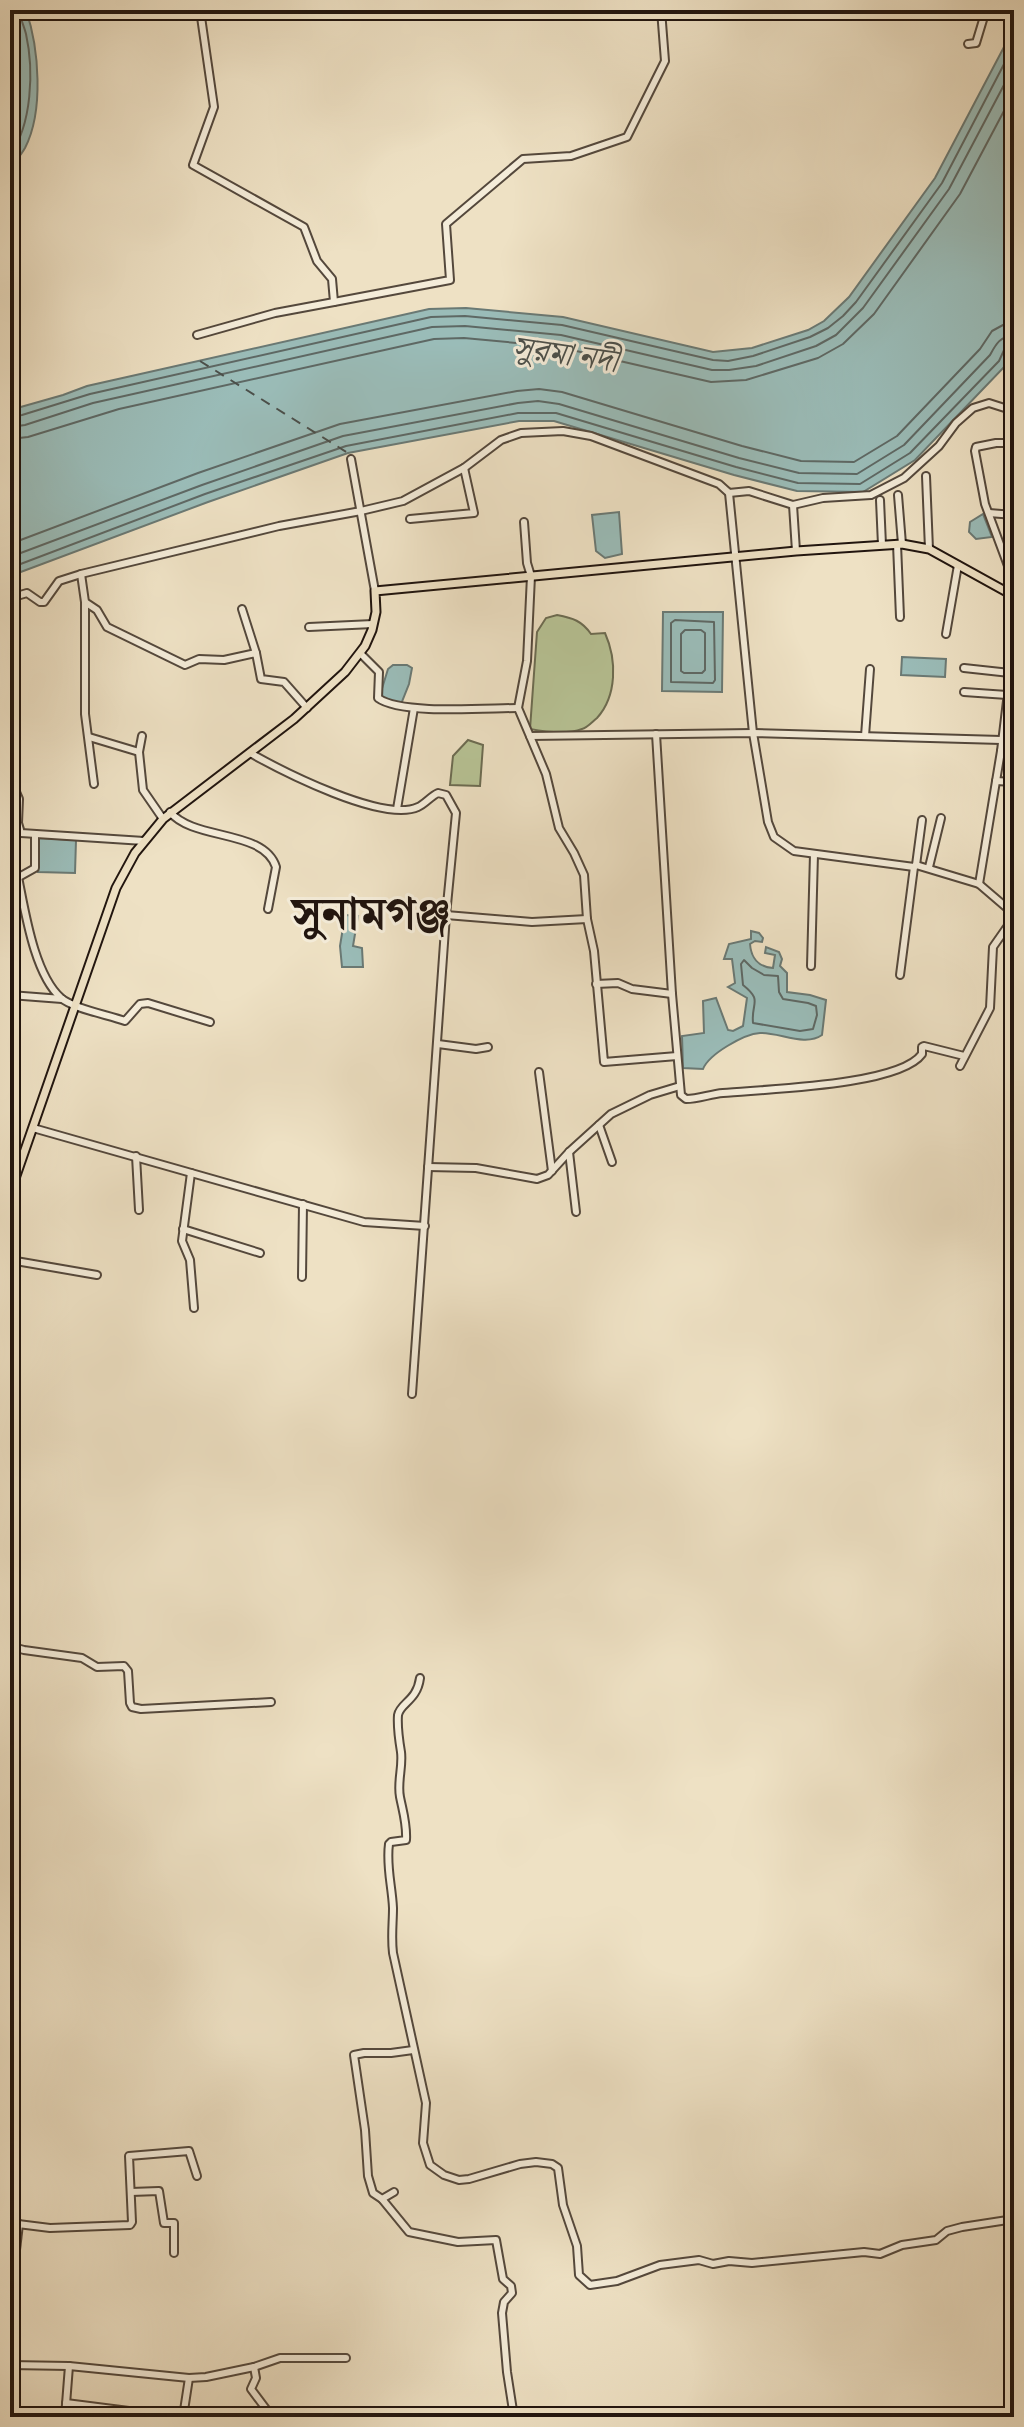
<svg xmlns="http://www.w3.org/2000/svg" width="1024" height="2427" viewBox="0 0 1024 2427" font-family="'IM FELL French Canon','Noto Serif Bengali',serif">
  <rect width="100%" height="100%" fill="#eee1c4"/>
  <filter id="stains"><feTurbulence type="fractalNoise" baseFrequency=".0025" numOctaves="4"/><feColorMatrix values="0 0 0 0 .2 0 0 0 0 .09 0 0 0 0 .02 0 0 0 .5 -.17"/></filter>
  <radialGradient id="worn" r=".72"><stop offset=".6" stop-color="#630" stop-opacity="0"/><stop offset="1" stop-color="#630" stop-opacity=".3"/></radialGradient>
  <g fill="#b7c395" stroke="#6c6c52" stroke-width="2">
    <path d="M557,615C573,618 582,621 591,634L605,633C617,660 617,696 597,718C592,722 587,728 582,729C566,735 546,732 530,729L537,632L546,618Z"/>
    <polygon points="468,740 483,745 480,786 450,785 453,756"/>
  </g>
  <g fill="#9abcb8" stroke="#6a7974" stroke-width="2">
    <path d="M10,10H26C39,48 44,111 25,148C21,155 15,162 10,169Z"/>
    <polygon points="1014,28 1014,344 1007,364 915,460 863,492 797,491 734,475 554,421 519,421 348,453 208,502 10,576 10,410 63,395 87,386 429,309 466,308 563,317 713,352 752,348 808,330 824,321 849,297 935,178"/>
    <polygon points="619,512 622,554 605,558 596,551 592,515"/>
    <polygon points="983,514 992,537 976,539 969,532 970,522"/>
    <polygon points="663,612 723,612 722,692 662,691"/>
    <polygon points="902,657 946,659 945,677 901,675"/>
    <polygon points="393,665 407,665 412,668 409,684 401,704 385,701 380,695 388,669"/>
    <polygon points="39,838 76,840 75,873 38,872"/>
    <polygon points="345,915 358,916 353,946 362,948 363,967 342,967 340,946"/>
    <path d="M751,931L759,933L763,938L762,942L755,941L750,944C751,957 758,967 773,968L775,955L765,953L766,947L779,952L782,959L780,966L787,973V992L810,995L826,1000L822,1035C805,1047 779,1032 760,1033C744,1034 709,1054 703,1069L683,1068L682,1036L704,1033L703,1001L716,998L728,1030L733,1031L743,1026L747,998L728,987L735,983L732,959H724L729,944L751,939Z"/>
  </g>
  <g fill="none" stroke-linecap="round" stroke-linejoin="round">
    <g stroke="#5e6864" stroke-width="2">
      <path d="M10,18C23,55 23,99 10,137"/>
      <path d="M10,155C32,125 34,70 26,34C24,26 20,18 19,10"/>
      <polyline points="10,417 22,415 90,394 431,317 465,316 562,325 713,360 728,361 753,356 810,337 828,328 843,316 856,302 942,183 1014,45"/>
      <polyline points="10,427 25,425 93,403 432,327 465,326 561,335 712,370 729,370 756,366 816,346 836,335 863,308 949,189 1014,66"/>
      <polyline points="10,439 28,437 119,409 434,339 464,338 559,347 711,382 746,380 818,358 843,344 874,314 960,194 1014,92"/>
      <polyline points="10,544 198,473 340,424 517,391 539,389 562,392 742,446 801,461 854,462 897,436 980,349 992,331 1003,325 1014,324"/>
      <path d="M10,557L202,485L343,436L518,403L538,401L559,404L739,458L799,473L857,474L904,445L990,355C996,344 1000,336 1014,336"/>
      <polyline points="10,568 205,494 346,446 518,413 556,413 736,467 798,483 860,484 910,453 999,361 1005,348 1014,346"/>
      <polygon points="675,620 714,622 715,680 713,683 671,682 671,623"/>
      <polygon points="685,630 701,630 705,633 705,670 702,673 684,673 681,671 681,634"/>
      <path d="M744,960L752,968L764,975L778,976L779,992L783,999L808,1003L816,1006L817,1015L813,1029L800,1031L753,1023C751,1002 763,1001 743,985L741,964Z"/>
    </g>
    <polyline stroke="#4b4f4a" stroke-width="2" stroke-dasharray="10 8" stroke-linecap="butt" points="200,361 348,453"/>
    <g stroke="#54483c" stroke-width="10">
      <g id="minor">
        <polyline points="968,44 976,43 986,10"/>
        <polyline points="334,302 450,280 446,224 523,159 571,156 627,137 665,61 661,10"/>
        <polyline points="197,335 275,313 334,302 332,279 317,261 304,227 193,165 214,107 200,10"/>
        <polyline points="1014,443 996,443 976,447 975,451 985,504 1014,582"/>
        <polyline points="351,459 375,591"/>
        <polyline points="926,476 929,549"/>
        <polyline points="729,493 753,733 768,822 774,837 794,851 914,867 916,865 979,884 1014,914"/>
        <polyline points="898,495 902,544"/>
        <polyline points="880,500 882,545"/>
        <polyline points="793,505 796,551"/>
        <polyline points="989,513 1014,515"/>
        <polyline points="410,519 474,513 464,468"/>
        <polyline points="524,522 527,563 531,576 527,661 518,708 546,774 559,828 574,853 584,875 587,919 594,951 604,1062 677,1056"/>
        <polyline points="897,544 900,617"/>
        <polyline points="81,574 85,602 97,610 107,627 185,665 199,659 224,660 256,653 261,679 284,682 307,708"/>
        <polyline points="10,598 27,593 40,602 44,602 59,581 81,574 279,526 361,511 403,501 464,468 501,440 521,433 563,431 591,436 719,484 729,493 749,491 793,505 823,498 871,495 904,478 939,446 956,423 973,408 989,403 1014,411"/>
        <polyline points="85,602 85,714 94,784"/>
        <polyline points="242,609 256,653"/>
        <polyline points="309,627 373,624"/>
        <polyline points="946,634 958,565"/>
        <path d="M360,653L379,672L378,698C401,715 487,708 518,708"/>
        <polyline points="964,668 1010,673"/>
        <polyline points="964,692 1007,695"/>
        <path d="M656,734L672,994L681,1095L686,1099C699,1099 710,1094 723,1093C764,1089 899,1086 922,1054V1047L924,1046L964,1056"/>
        <polyline points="142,736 139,752 143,790 163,819"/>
        <polyline points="530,736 753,733 1001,740"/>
        <polyline points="865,736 870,669"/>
        <polyline points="89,737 139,752"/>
        <polyline points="1001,751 1014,752"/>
        <path d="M250,753C282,771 383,823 418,807C425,804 431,796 438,793L446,795L456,813L446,915L412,1394"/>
        <polyline points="10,778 19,799 18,823 21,833 144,841"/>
        <polyline points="996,781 1014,782"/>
        <polyline points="397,809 414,708"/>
        <path d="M170,812C194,841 264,829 276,867L268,909"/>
        <polyline points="916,865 922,820"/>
        <polyline points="929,867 941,818"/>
        <path d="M18,877C25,911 34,974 61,998C74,1009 109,1015 125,1021L140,1004L148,1003L210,1022"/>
        <polyline points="10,882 35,868 35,834"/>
        <polyline points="979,884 1001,751 1014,642"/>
        <polyline points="446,915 532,922 587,919"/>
        <polyline points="811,966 814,854"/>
        <polyline points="900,975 914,867"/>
        <polyline points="596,984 618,983 632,989 672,994"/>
        <polyline points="10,995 62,999"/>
        <polyline points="438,1044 476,1049 488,1047"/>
        <polyline points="960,1066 990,1008 993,947 1014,917"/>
        <polyline points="539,1072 552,1171"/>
        <polyline points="599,1125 612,1162"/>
        <polyline points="33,1128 364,1222 425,1226"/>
        <polyline points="569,1152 576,1212"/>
        <polyline points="136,1156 139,1210"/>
        <polyline points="428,1167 476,1168 537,1179 548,1175 569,1152 611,1114 650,1095 680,1086"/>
        <polyline points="191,1173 182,1241 190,1260 194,1308"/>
        <polyline points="183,1229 260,1253"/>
        <polyline points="10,1260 97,1275"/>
        <polyline points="302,1277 303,1204"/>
        <polyline points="10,1643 13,1647 24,1650 82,1658 97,1667 124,1666 128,1671 130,1703 132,1707 141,1709 271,1702"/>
        <path d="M420,1678C417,1701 400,1703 398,1715C397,1728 399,1740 401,1752C403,1767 397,1782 400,1797C403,1812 407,1824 406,1840L391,1842L389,1844C386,1866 392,1886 393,1908C393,1923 391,1937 393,1953L426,2103L423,2143L430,2165L444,2175L459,2180L469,2179L520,2164L536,2162L552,2164L558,2168L563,2205L577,2246L579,2275L590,2285L617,2281L660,2265L699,2260L713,2264L729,2261L752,2263L864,2252L880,2254L902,2245L936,2240L947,2231L962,2227L1014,2219"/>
        <polyline points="131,2192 159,2191 164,2223 174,2223 174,2253"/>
        <polyline points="394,2192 382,2199 409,2232 458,2242 496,2240 503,2279 511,2286 512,2293 504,2302 502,2313 507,2372 514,2417"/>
        <polyline points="382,2199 373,2193 368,2176 365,2130 354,2055 364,2053 391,2053 413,2050"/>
        <polyline points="10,2223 50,2228 130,2225 132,2222 129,2156 189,2151 197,2176"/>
        <polyline points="16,2250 19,2224"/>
        <polyline points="10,2365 69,2366 189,2378 183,2417"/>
        <polyline points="254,2367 256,2378 251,2389 272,2417"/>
        <polyline points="189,2378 206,2377 254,2367 280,2358 346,2358"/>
        <polyline points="66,2403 176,2417"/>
        <polyline points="65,2417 69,2366"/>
      </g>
    </g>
    <g stroke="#21150f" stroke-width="11">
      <polyline id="major" points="10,1193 116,888 135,853 163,819 294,719 345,672 365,646 372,630 376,612 375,591 796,551 902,544 929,549 1014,596"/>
    </g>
    <use href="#minor" stroke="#f4ecd9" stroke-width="6"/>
    <use href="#major" stroke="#eee1c4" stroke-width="7"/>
  </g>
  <g text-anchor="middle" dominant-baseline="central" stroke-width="6" stroke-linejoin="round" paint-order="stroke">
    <g font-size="32" font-style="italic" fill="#4b4f4a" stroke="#f4ecd9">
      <text transform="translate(565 354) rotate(8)">সুরমা নদী</text>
    </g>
    <g font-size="46" font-weight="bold" fill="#21150f" stroke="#f4ecd9">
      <text x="371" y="914">সুনামগঞ্জ</text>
    </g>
  </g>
  <rect width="1024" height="2427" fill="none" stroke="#eee1c4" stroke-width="40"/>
  <rect x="12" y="12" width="1000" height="2403" fill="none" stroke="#21150f" stroke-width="4"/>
  <rect x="20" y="20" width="984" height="2387" fill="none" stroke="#21150f" stroke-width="2"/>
  <rect width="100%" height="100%" filter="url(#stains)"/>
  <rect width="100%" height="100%" fill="url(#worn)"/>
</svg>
